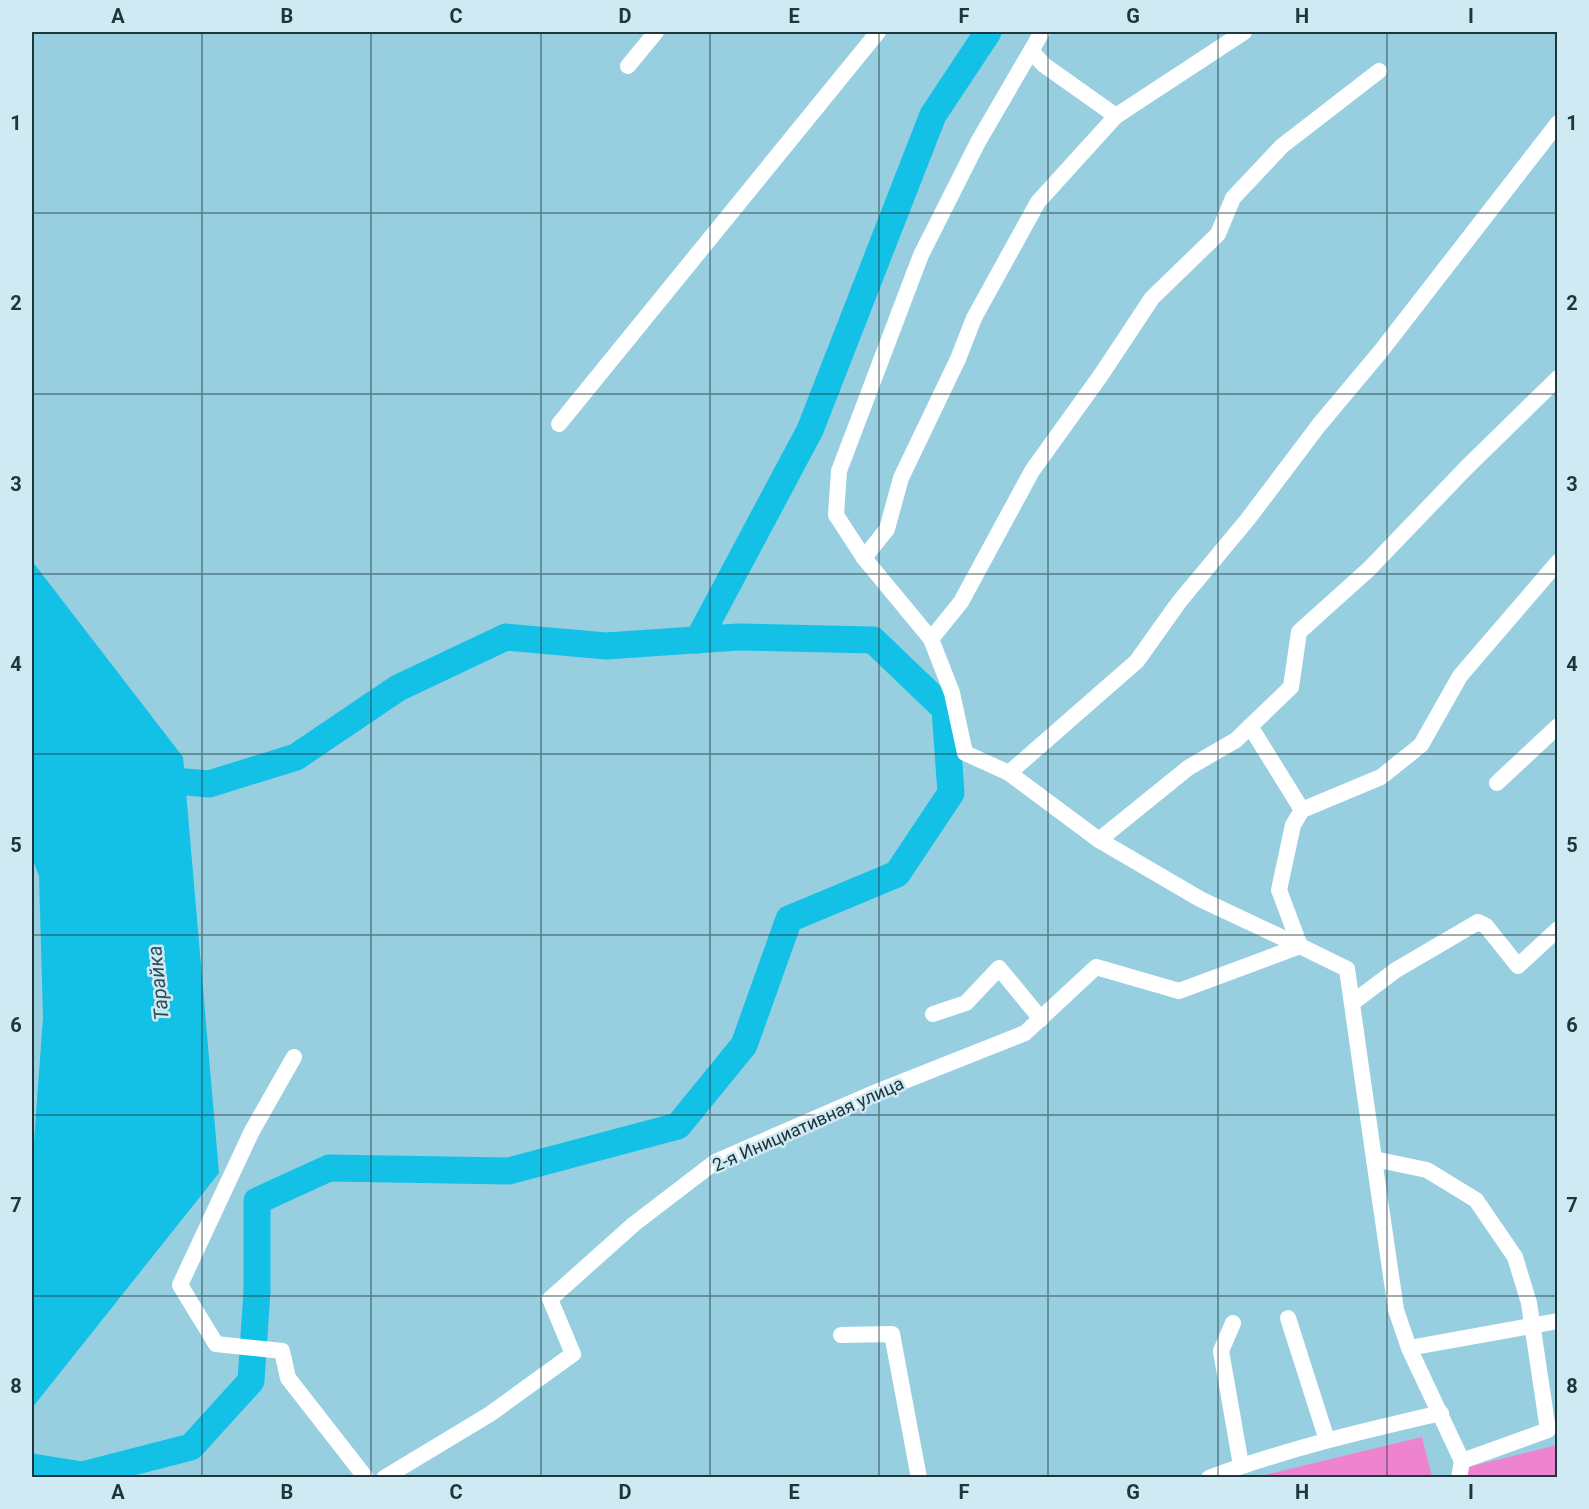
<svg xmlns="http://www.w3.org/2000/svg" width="1589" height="1509" viewBox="0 0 1589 1509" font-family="Roboto,sans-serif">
  <rect width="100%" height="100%" fill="#97cfe0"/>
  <g fill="#ee83cf">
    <polygon points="1422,1437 1432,1477 1256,1477"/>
    <polygon points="1557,1445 1557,1477 1466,1477 1464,1468"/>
  </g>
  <polygon fill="#13c1e7" points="32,561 183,757 219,1173 32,1408 32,1170 43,1017 39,876 32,858"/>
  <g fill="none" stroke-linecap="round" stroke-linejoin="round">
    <g stroke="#13c1e7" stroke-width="27">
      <polyline points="698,640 810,430 933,115 988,32"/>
      <polyline points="32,1467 82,1475 191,1447 251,1381 257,1291 257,1201 329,1168 509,1171 678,1126 744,1045 789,919 897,874 951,793 945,709 873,640 738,637 606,646 506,637 398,688 296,757 209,784 151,779"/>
    </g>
    <g stroke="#fff" stroke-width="16">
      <polyline points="1244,32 1116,116 1038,202 974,318 958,359 901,478 887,529 864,558 931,639 952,693 965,753 1009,773 1099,840 1200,899 1300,946"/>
      <polyline points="1031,51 1044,65 1116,116"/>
      <polyline points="628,66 656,32"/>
      <polyline points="559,424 878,32"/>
      <polyline points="864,558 836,515 839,471 921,255 978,142 1042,32"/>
      <polyline points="931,639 961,602 1032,471 1101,375 1152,298 1218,234 1233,198 1282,146 1379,71"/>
      <polyline points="1250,726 1302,810"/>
      <polyline points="1009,773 1137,661 1179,602 1248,519 1319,425 1381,351 1558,123"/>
      <polyline points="1497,783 1558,726"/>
      <polyline points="1099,840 1188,768 1236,740 1291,687 1299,632 1369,569 1466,468 1558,378"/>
      <polyline points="1300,946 1279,890 1293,825 1302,810 1381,777 1421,745 1460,676 1558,562"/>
      <polyline points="1352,1003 1396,970 1478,922 1486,926 1518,966 1558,929"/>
      <polyline points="933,1014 966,1003 999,968 1041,1019"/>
      <polyline points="294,1057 252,1131 180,1285 216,1344 282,1351 288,1378 366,1478"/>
      <polyline points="1374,1159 1396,1310 1409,1348 1462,1461"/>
      <polyline points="1288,1318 1327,1440"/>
      <polyline points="1233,1323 1221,1351 1241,1465"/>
      <polyline points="841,1335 892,1334 919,1478"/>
      <polyline points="1409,1348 1558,1321"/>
      <polyline points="384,1478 490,1414 573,1354 550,1299 634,1224 715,1162 869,1095 1025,1033 1096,967 1179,991 1300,946 1347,969 1374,1159 1427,1170 1476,1200 1515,1257 1529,1303 1548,1430 1462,1461 1459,1478"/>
      <path d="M1209,1478C1285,1449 1363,1431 1441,1413"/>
    </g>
  </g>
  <path fill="none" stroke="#20363d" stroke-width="1.5" stroke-opacity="0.55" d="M202,32V1478M371,32V1478M541,32V1478M710,32V1478M879,32V1478M1048,32V1478M1218,32V1478M1387,32V1478M32,213H1558M32,394H1558M32,574H1558M32,754H1558M32,935H1558M32,1115H1558M32,1296H1558"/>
  <g text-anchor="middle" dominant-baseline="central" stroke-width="5" stroke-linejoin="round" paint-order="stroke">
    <g font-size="18" fill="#20363d" stroke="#cfeaf3">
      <text transform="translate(808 1124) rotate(-24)">2-я Инициативная улица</text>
    </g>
    <g font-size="20" font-style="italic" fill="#2f4d57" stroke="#cfeaf3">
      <text transform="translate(158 983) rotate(-96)">Тарайка</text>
    </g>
  </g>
  <rect width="1589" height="1509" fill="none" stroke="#cfeaf3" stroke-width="66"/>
  <rect x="33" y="33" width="1523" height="1443" fill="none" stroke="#20363d" stroke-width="2"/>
  <g font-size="20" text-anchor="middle" font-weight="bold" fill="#20363d">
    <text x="118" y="23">A</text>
    <text x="287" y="23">B</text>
    <text x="456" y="23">C</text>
    <text x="625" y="23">D</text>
    <text x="794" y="23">E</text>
    <text x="964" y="23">F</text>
    <text x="1133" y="23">G</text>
    <text x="1302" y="23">H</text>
    <text x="1471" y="23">I</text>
    <text x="16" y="130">1</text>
    <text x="1572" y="130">1</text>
    <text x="16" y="310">2</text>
    <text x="1572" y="310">2</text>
    <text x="16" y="491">3</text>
    <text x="1572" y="491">3</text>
    <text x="16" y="671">4</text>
    <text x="1572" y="671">4</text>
    <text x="16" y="852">5</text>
    <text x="1572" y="852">5</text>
    <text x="16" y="1032">6</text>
    <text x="1572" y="1032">6</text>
    <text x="16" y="1212">7</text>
    <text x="1572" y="1212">7</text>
    <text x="16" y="1393">8</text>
    <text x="1572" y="1393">8</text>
    <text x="118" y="1499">A</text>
    <text x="287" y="1499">B</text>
    <text x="456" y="1499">C</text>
    <text x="625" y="1499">D</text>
    <text x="794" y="1499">E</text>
    <text x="964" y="1499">F</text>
    <text x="1133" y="1499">G</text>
    <text x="1302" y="1499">H</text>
    <text x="1471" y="1499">I</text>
  </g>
</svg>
